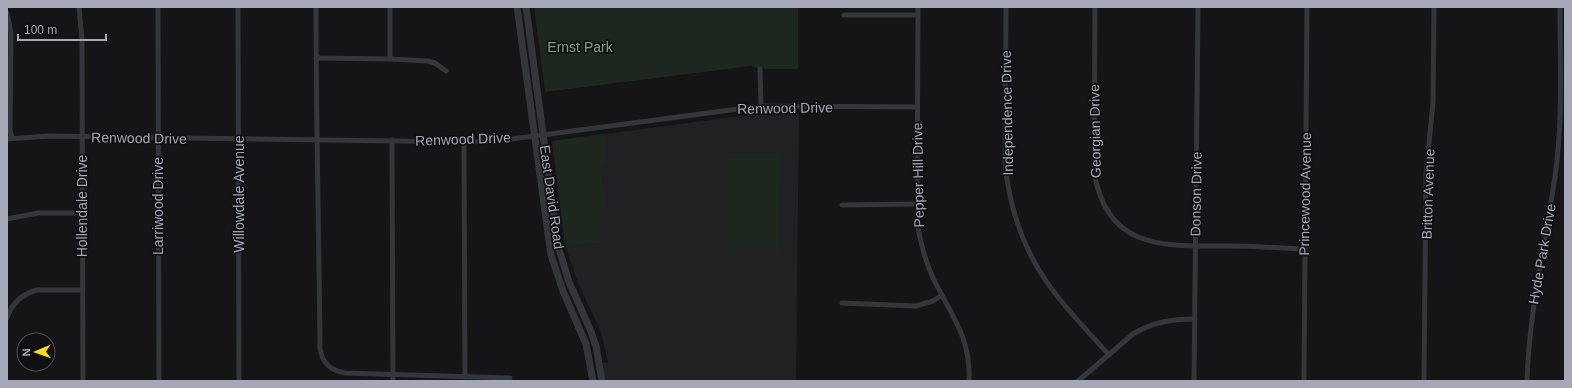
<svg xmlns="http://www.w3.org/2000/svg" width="1572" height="388" viewBox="0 0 1572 388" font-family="Arial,sans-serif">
  <rect width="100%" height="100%" fill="#151416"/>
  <polygon fill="#212023" points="799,114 796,381 602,381 600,363 608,362 601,332 578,283 565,245 552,141 748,115"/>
  <g fill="#1e2620">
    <polygon points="534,7 798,7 798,69 760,69 751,66 545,92"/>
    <polygon points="603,134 605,137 606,164 602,162 601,183 605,187 605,208 601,206 600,243 565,245 552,141"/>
    <polygon points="728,153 780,153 779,250 727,250"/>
  </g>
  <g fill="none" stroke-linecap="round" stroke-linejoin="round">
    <g stroke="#35353c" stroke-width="5">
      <polyline points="79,7 82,40 83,381"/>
      <polyline points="158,7 159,381"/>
      <polyline points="238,7 239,381"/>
      <path d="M316,7C316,121 319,235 320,348C322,363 330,370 345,373L510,378"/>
      <polyline points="390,7 390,59"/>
      <path d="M918,7L917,222C920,242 925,260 933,278C951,315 971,337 969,381"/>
      <path d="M1006,7L1005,164C1009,202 1019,237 1039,270C1057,300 1086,329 1109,355"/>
      <path d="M1095,7L1094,172C1107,251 1165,246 1228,246C1254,246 1279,248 1305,249"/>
      <polyline points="7,13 11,33 10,130 12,138"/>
      <polyline points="844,15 917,15"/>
      <polyline points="316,58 390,59 428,61 435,63 446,71"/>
      <polyline points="760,69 761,106"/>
      <polyline points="7,139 49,136 468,142 496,141 761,106 917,107"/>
      <polyline points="392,140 393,381"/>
      <polyline points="464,142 465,377"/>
      <polyline points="842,205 916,204"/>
      <polyline points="7,219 38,213 82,213"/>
      <polyline points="842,303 916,306 933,301 942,295"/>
      <path d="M7,318C12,303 22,294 37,290H82"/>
      <path d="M1078,381L1133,334C1153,322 1172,319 1195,319"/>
      <polyline points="1194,381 1198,7"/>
      <polyline points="1304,381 1307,7"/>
      <polyline points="1424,381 1426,174 1433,102 1434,7"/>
      <path d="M1527,381C1529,312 1545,245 1555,177C1563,121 1560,63 1560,7"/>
    </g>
    <g stroke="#35353c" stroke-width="7">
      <polyline points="517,7 551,255 563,291 586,344 593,381"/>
      <polyline points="526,7 558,246 569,282 590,329 596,346 602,381"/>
    </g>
  </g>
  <g text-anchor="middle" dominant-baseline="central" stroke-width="3.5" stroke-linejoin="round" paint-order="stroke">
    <g font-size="14" fill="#7ba484" stroke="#100f11">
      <text x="580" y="47">Ernst Park</text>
    </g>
    <g font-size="14" fill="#a5a8b7" stroke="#100f11">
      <text transform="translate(785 108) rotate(-1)">Renwood Drive</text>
      <text transform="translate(1007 113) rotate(-91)">Independence Drive</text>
      <text transform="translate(1095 131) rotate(-91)">Georgian Drive</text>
      <text transform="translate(139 138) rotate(1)">Renwood Drive</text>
      <text transform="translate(463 139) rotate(-2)">Renwood Drive</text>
      <text transform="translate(918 175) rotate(-91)">Pepper Hill Drive</text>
      <text transform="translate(239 194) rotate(-90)">Willowdale Avenue</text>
      <text transform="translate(1196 194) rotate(-89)">Donson Drive</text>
      <text transform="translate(1305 194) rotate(-89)">Princewood Avenue</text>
      <text transform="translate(1428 194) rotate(-88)">Britton Avenue</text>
      <text transform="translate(552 197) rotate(82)">East David Road</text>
      <text transform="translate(82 206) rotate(-90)">Hollendale Drive</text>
      <text transform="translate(158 206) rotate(-90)">Larriwood Drive</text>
      <text transform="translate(1542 254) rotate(-80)">Hyde Park Drive</text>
    </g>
  </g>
  <rect width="1572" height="388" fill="none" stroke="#a5a8b7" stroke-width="16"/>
  <g transform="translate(36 352) rotate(268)"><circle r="19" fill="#100f11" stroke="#4c4c53"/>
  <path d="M0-3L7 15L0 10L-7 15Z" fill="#fed724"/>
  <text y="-6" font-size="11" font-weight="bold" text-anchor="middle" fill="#a5a8b7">N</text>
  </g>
  <path d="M18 34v6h88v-6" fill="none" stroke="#a5a8b7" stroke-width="2"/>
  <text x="24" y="34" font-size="12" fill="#a5a8b7" stroke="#100f11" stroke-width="3" paint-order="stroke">100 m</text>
</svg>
